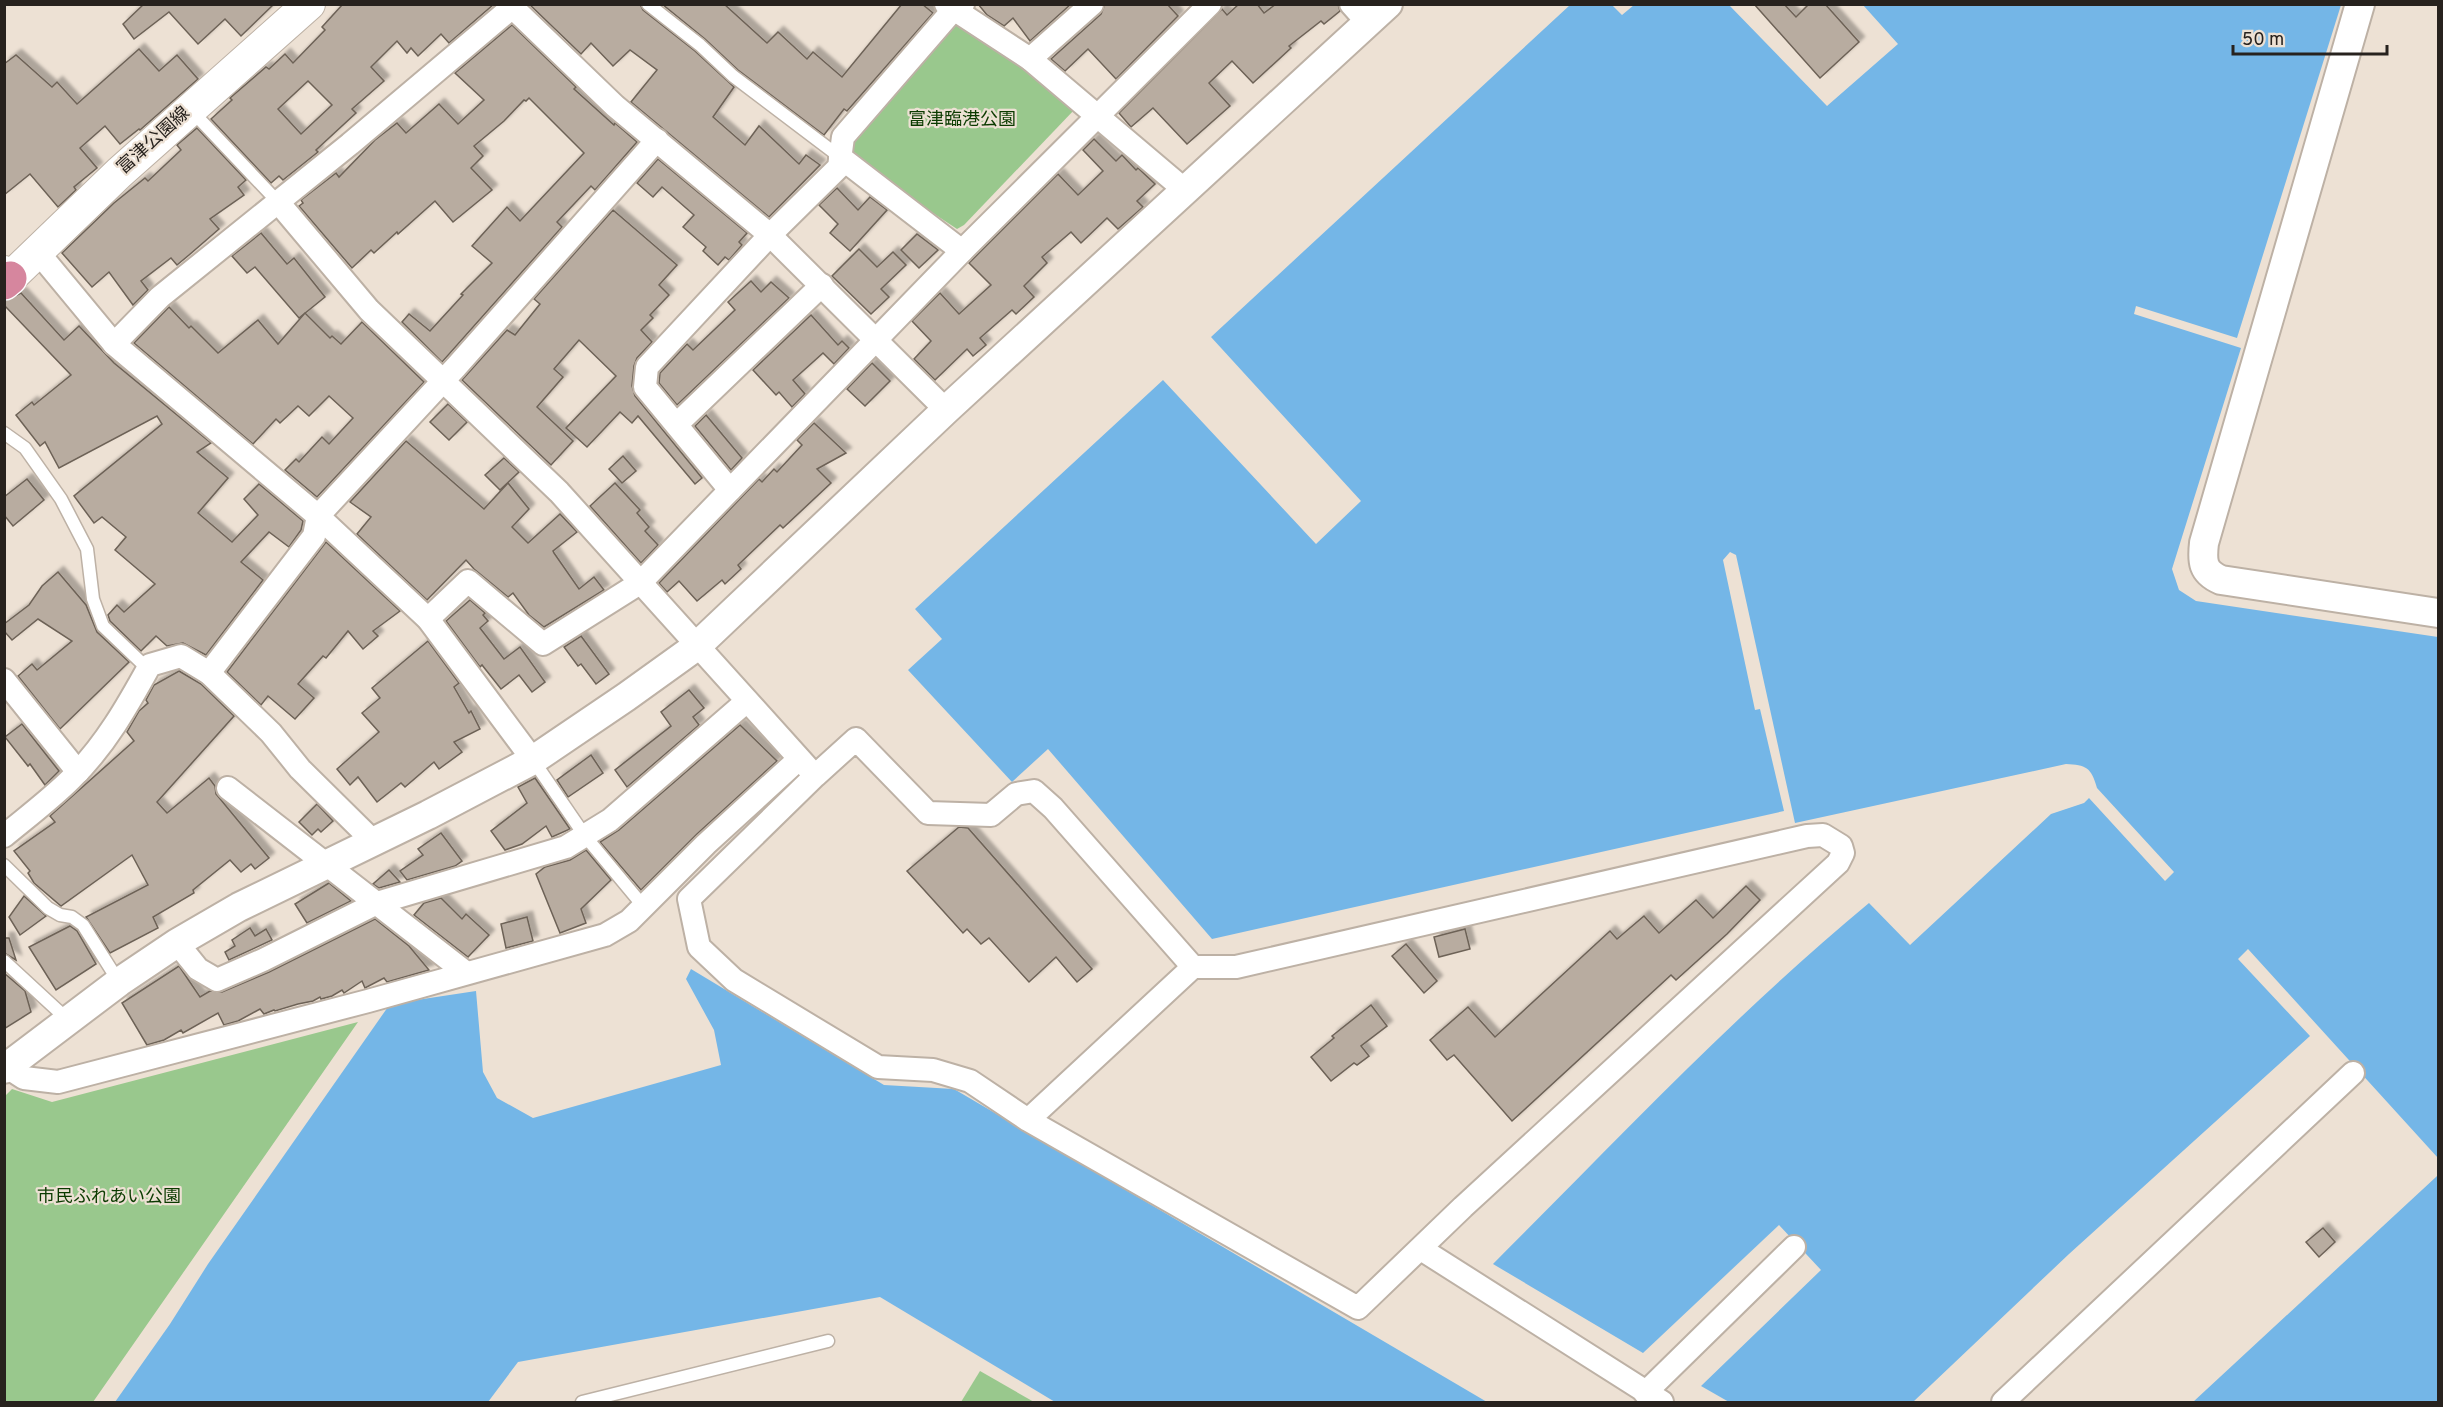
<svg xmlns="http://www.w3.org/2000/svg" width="2443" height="1407" viewBox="0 0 2443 1407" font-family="Overpass,'Noto Sans JP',sans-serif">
  <defs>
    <filter id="shadow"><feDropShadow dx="5.5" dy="-5.5" stdDeviation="1.5" flood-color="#0004"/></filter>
  </defs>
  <rect width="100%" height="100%" fill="#ede1d4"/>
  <g fill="#99c88d">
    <polygon points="951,20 1074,101 1075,109 964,225 957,229 850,158 848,140"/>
    <polygon points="358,1022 93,1402 5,1402 5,1096 12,1089 52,1102"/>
    <polygon points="980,1371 1034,1402 961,1402"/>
  </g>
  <g fill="#74b6e7">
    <path d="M1570,5H1612L1622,15L1634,5H1729L1827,106L1898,44L1863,5H2341L2237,338L2136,306L2134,314L2241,348L2172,569L2179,590L2196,601L2438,637V1158L2248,949L2238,959L2310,1036L2069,1254L1913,1402H1729L1701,1386L1821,1270L1779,1225L1643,1353L1493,1264C1616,1141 1735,1014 1869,903L1910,945L2051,814L2084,803L2089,798L2165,881L2174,872L2097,788C2091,767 2086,765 2066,764L1795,823L1736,555L1730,552L1723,560L1755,710L1760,709L1784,811L1212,939L1048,749L1012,782L908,670L942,639L915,609L1163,380L1316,544L1361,501L1211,337Z"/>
    <polygon points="691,969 884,1085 954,1089 1487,1402 1055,1402 880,1297 518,1362 488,1402 115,1402 170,1324 208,1264 390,1004 476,991 483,1072 497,1098 533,1118 721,1065 714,1030 686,979"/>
    <polygon points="2438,1175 2438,1402 2193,1402 2436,1177"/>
  </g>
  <g fill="#b8aca0" stroke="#6d6257" stroke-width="1.5" fill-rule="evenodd" filter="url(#shadow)">
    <polygon points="144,4 274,4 241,36 225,19 198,44 169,12 134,39 123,24"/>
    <path d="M343,4H494L449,43L441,34L418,56L411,48L407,53L397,41L371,67L384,81L352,109L356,113L316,150L318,152L283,180L279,176L271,183L211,119L232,100L230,98L266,67L269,69L285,54L293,63L325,30L322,27ZM308,81L332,105L301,134L278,109Z"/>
    <polygon points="529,4 640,4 643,10 695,51 734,87 713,117 745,145 759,126 799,164 806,155 820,165 769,217 631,102 657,70 630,50 613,66 591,43 581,54"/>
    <polygon points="662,4 724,4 767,43 778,32 807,59 813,52 842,77 902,4 922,4 933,13 847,111 844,109 824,135 738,70 705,39"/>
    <polygon points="978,4 1071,4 1030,41 1013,18 1004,26 987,15"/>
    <polygon points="1105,4 1167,4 1178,16 1116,79 1088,49 1065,71 1051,59 1101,14"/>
    <polygon points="1239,4 1257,4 1264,13 1276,4 1338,4 1340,11 1324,24 1321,21 1289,46 1291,48 1253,83 1232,61 1209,83 1230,106 1187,144 1153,108 1131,127 1119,113 1222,9 1227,15"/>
    <polygon points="1754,4 1784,4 1796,17 1809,4 1825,4 1859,42 1820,78"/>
    <polygon points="512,25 576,87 574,89 614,125 615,123 637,142 595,190 591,186 557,222 562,227 442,362 402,322 409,314 430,331 463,295 461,294 492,263 472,246 507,207 520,221 584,153 529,98 526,101 524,100 504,121 474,146 483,156 471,168 492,190 453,222 435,201 398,234 397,232 374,253 371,250 352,268 299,206 303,203 301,200 336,173 339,177 375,140 397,123 406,133 439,104 458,124 484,100 455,73"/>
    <polygon points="139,49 159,71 177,55 198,79 140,130 139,129 120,144 105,126 80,148 97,168 74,187 76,190 58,207 30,174 4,195 4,64 16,55 52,87 57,82 77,104"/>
    <polygon points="197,128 246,180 238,187 244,195 210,219 219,229 189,255 177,265 171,258 141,281 148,290 133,305 109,272 92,287 62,253 114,203 145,178 148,181 181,150 177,145"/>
    <polygon points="1094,139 1116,161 1122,155 1136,170 1138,168 1155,184 1137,201 1143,207 1118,229 1107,218 1081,243 1071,232 1042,257 1047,263 1024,286 1034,297 1016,314 1012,310 980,338 986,345 973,356 967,349 935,380 914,359 931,341 912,321 940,293 959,314 991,285 969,263 1058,174 1078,195 1103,171 1083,150"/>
    <polygon points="658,159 747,233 739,242 742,245 729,260 725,257 718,265 703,251 706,247 683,227 694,215 662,187 653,197 637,183"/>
    <polygon points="837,188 858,210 870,197 887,210 850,251 830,233 838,224 819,205"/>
    <polygon points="613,210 677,265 659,285 669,295 650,315 653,318 641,330 652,342 637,358 634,366 632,386 635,396 702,478 695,484 638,416 632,423 620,412 587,447 566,428 616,376 579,340 554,369 563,377 537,407 573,441 551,465 462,380 507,330 515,335 540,304 534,299"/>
    <polygon points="261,233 287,264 294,258 325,297 299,318 255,267 247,273 232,256"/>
    <polygon points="917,234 938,250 919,268 901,250"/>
    <polygon points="859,249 877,267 893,252 906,265 881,289 889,297 871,314 832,276"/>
    <polygon points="751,281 761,292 771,282 789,298 677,405 659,383 660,373 687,344 693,350 735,310 728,302"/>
    <polygon points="21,293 64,340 79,326 114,363 211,443 197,452 228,478 198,513 232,542 258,515 244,499 259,484 303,521 301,530 289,547 269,532 241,562 263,580 206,655 183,643 167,646 156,636 141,651 110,621 108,615 117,605 124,612 155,584 115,550 126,537 102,517 94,523 74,496 162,424 157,416 59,468 45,442 40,446 16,415 32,402 34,405 71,375 4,305 4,301"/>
    <polygon points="169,307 189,328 191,326 218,353 258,320 278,344 305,313 330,338 332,336 341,344 362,322 424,382 317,497 285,470 296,459 299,462 322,437 329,444 353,418 329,396 309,416 298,406 280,423 276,419 253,444 134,343"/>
    <polygon points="811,315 838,345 842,341 849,348 834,364 823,353 793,380 805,394 792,407 779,392 776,395 753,370"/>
    <polygon points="872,363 890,381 865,406 847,389"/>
    <polygon points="448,404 467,422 449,440 430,422"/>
    <polygon points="706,415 742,458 731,470 695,426"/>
    <polygon points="814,423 846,453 817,469 831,483 783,528 780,525 738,565 741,569 725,584 722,580 697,601 679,581 667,592 659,583 759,479 762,482 774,469 777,472 802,445 797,440"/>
    <polygon points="406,441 484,509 508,483 529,509 512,527 528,543 560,514 577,532 553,551 554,553 579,589 594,577 604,590 544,627 529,615 513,593 508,597 474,569 466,560 427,600 357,534 371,517 350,502"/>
    <polygon points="623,456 636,471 622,483 609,469"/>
    <polygon points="504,458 519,472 500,490 485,475"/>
    <polygon points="27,479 44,500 13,526 4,515 4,497"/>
    <polygon points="615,483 640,510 637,513 649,527 645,531 658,545 641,563 590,506"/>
    <polygon points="326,542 400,611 373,631 378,636 363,649 348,631 326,658 323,656 298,684 314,698 295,719 268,696 261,705 227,672"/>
    <polygon points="58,572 86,605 97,632 129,662 60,729 18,676 32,664 37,670 72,641 38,619 12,640 4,631 4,624 29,605 42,586"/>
    <polygon points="470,600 485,613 483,615 488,621 480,628 504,659 520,647 545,682 532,692 519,675 501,689 482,665 480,667 446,621"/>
    <polygon points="581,636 609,674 596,684 581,664 578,666 564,647"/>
    <polygon points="428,641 459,683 454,687 469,713 471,711 480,729 454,742 462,752 439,769 434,762 405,787 401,783 377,802 358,777 350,785 337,769 379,732 362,713 380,698 372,688"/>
    <polygon points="179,671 201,684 234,716 157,802 167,813 209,778 215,786 216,794 269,858 255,869 251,864 241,872 230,860 193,890 194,893 153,917 158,928 110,953 86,917 148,885 132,855 61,906 34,883 28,873 30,871 14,851 55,822 50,816 134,741 127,732 139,711 148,703 146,700 154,685"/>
    <polygon points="689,690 704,708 693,717 699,725 627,787 615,770 671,726 661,712"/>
    <polygon points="22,724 59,771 45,785 30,764 28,766 5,737"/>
    <polygon points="740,725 777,761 697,834 641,890 600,842 619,830"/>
    <polygon points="591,755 603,773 568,797 557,780"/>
    <polygon points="535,778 570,829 552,837 546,826 522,844 505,850 491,831 527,803 518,787"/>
    <polygon points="317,804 333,821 321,832 318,829 312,835 299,822"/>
    <polygon points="959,827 968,828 1092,969 1077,982 1056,957 1029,982 989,938 981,944 967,929 963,933 907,871"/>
    <polygon points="441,833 462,861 455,866 407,880 400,871 423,855 418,849"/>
    <polygon points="586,850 611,880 581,909 586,923 560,933 536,874 545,867 570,860"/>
    <polygon points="389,870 400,882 379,888 373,884"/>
    <polygon points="329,883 351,901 307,923 295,904"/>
    <polygon points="1746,886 1760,900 1727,934 1676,980 1671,975 1512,1121 1454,1055 1447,1060 1430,1040 1468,1007 1495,1037 1610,931 1617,939 1644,916 1659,933 1696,900 1713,918"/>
    <polygon points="24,896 46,916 20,935 9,917"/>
    <polygon points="441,898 462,919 466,914 489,935 468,957 414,915 424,903"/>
    <polygon points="527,917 533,941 506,948 501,924"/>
    <polygon points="375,919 409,946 429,970 387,982 384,978 365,988 362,981 344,993 342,990 332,996 321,999 320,997 313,1001 298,1004 275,1011 274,1010 264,1014 260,1009 238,1021 224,1025 218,1013 183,1033 181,1030 164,1040 147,1045 122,1003 179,966 200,997 210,991 222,992 269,972"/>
    <polygon points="70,926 77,931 96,964 56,990 29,947"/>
    <polygon points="250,928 255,936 266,929 272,940 229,960 225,952 235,946 232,940"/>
    <polygon points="1465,929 1470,949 1439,957 1434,937"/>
    <polygon points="4,938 9,938 16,960 4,953"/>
    <polygon points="1406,944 1437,981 1424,993 1392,956"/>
    <polygon points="4,973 25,991 31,1012 4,1029"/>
    <polygon points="1371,1005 1387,1026 1361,1046 1369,1056 1357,1065 1354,1063 1331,1081 1311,1057 1334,1038 1332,1036"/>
    <polygon points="2323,1228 2335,1242 2319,1257 2306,1242"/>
  </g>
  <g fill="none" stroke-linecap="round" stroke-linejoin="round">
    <g stroke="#bdb1a5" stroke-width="15">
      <g id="service">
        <polyline points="648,4 700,45 733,76 840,157"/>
        <polyline points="190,109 278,202"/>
        <polyline points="4,433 25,448 61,499 87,549 93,599 103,626 148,669"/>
        <polyline points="533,760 585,836 644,907"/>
        <polyline points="4,865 48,908 60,915 72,917 83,925 119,982"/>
        <polyline points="4,961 68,1020"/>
        <polyline points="582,1402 828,1341"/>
      </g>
    </g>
    <g stroke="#bdb1a5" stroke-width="26">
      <g id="minor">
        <polyline points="509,4 615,106 770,235 946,410"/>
        <polyline points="946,4 1030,59 1186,191"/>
        <polyline points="1351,4 1368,23"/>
        <polyline points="1030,59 1092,4"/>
        <polyline points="840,157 962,251"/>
        <polyline points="278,202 369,310 559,492 808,768"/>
        <polyline points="37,251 114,344 318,516 428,619 533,760"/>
        <polyline points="114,344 160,297 350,144 516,4"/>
        <polyline points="677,424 822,285"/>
        <polyline points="730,490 645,387 647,367 770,235 839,167 843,137 953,10 963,4"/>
        <polyline points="428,619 468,581 543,644 640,583 962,251 1210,4"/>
        <polyline points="209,673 271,733 300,769 373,841"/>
        <polyline points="4,680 78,772"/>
        <polyline points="228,788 465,972"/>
        <path d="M4,836C27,817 51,799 71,779C105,746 128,705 150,665L181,656L209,673L314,536L318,516L456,367L657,140"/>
        <polyline points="177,943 198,969 217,980 263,960 377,903 566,847 610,820 747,701"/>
        <polyline points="7,1067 24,1078 58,1082 368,1001 605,935 629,921 706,844 799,759"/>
        <polyline points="1028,1120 1193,967 1236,967 1807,836 1823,835 1841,846 1843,853 1838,863 1463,1207 1358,1308 1028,1120 970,1081 933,1070 878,1067 734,980 699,947 689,899 815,776 856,739 928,813 991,815 1016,794 1034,791 1053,808 1193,967"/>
        <polyline points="1421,1249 1662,1402"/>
        <polyline points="1645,1393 1794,1247"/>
        <polyline points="2003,1402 2353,1073"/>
      </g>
    </g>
    <g stroke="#bdb1a5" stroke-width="32">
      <g id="tertiary">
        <path d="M2360,4L2204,543C2202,561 2202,572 2221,580L2438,613"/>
        <polyline points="4,1069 119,982 177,943 239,907 428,815 533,760 626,697 697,646 946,410 1388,4"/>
      </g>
    </g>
    <g stroke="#bdb1a5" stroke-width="34">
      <polyline id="secondary" points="4,272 10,278 119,173 309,4"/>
    </g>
    <g stroke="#fff" stroke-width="36">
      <polyline id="trunk" points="4,283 10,278"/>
    </g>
    <use href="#service" stroke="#fff" stroke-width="12"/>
    <use href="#minor" stroke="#fff" stroke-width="22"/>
    <use href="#tertiary" stroke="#fff" stroke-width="28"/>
    <use href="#secondary" stroke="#fff" stroke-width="32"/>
    <use href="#trunk" stroke="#d6869e" stroke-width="33"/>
  </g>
  <g text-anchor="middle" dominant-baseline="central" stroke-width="4.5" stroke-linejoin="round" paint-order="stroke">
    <g font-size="18" fill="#0b3b00" stroke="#ede1d4">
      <text x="962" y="120">富津臨港公園</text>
      <text x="109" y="1197">市民ふれあい公園</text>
    </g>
    <g font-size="18" fill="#27221e" stroke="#ede1d4">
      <text transform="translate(154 141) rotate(-42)">富津公園線</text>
    </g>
  </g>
  <rect width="2443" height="1407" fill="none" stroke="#27221e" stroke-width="12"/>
  <path d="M2233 45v9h154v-9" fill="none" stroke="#27221e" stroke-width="3"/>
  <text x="2242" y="45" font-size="18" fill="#27221e" stroke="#ede1d4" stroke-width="4.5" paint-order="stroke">50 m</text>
</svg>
